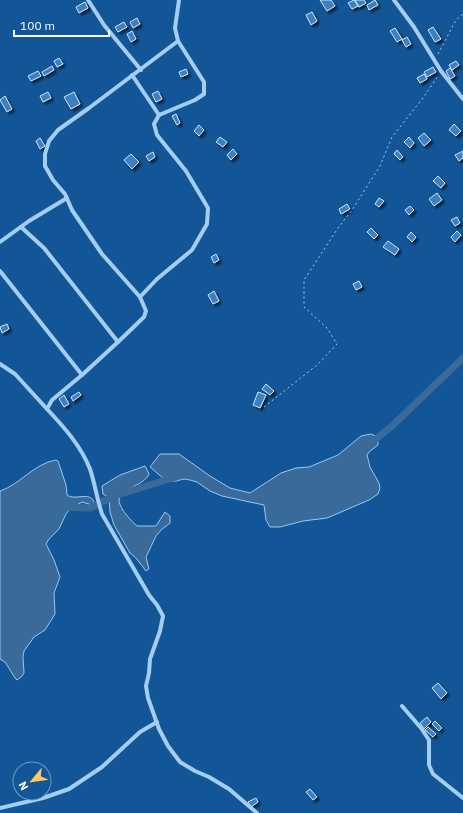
<svg xmlns="http://www.w3.org/2000/svg" width="463" height="813" viewBox="0 0 463 813" font-family="'IBM Plex Sans',sans-serif">
  <defs>
    <filter id="shadow"><feDropShadow dx="2.5" dy="2.5" stdDeviation="1" flood-color="#0009"/></filter>
  </defs>
  <rect width="100%" height="100%" fill="#135697"/>
  <g fill="#3a6a99" stroke="#96c9f6">
    <polygon points="371,434 378,437 378,445 370,451 367,455 370,467 379,483 380,488 378,494 369,500 327,518 303,521 280,527 270,527 266,520 264,505 222,496 210,491 197,482 190,480 184,479 176,481 170,481 164,479 150,467 160,454 179,454 210,476 230,488 250,493 281,473 296,468 309,467 338,455 361,436"/>
    <path d="M56,460L58,461L66,485L67,495C75,501 90,491 94,502L92,505L82,502L70,509L66,514L59,529L49,539L46,544L54,560L60,577L54,593L55,614L45,630L34,637L24,651L23,657L24,673L22,676L17,680L15,678L5,662L0,659V491C21,484 33,464 56,460Z"/>
    <path d="M145,466L149,474C145,484 129,487 120,494C120,497 119,499 119,501C120,509 132,522 137,526H156L165,512L170,516V523L161,530L156,536L146,557L149,569L146,571L136,558L130,553L114,525L110,512L109,498L103,494L102,486L120,475Z"/>
  </g>
  <g fill="none" stroke-linecap="round" stroke-linejoin="round">
    <g stroke="#3a6a99" stroke-width="7">
      <polyline points="371,443 392,426 463,358"/>
      <polyline points="64,507 90,508 114,496 176,477"/>
    </g>
  </g>
  <g fill="#3c7fbf" stroke="#cbe6fd" filter="url(#shadow)">
    <polygon points="320,0 331,0 335,6 327,11"/>
    <polygon points="354,0 358,6 352,9 348,3"/>
    <polygon points="355,0 364,0 366,3 359,7"/>
    <polygon points="375,0 378,5 369,10 367,5"/>
    <polygon points="85,2 88,8 79,13 76,7"/>
    <polygon points="312,12 317,21 311,25 306,15"/>
    <polygon points="137,18 140,24 133,28 130,22"/>
    <polygon points="124,22 127,27 118,32 115,27"/>
    <polygon points="433,27 441,39 435,42 428,30"/>
    <polygon points="395,28 402,39 397,42 390,31"/>
    <polygon points="132,31 136,39 131,42 127,34"/>
    <polygon points="407,37 411,44 406,47 402,40"/>
    <polygon points="59,58 63,64 57,67 54,61"/>
    <polygon points="456,61 459,65 452,70 449,65"/>
    <polygon points="52,66 54,70 44,76 42,72"/>
    <polygon points="433,67 436,72 427,77 424,72"/>
    <polygon points="450,68 455,76 450,79 446,71"/>
    <polygon points="186,69 188,74 181,77 179,72"/>
    <polygon points="38,71 41,76 31,81 28,76"/>
    <polygon points="424,74 427,79 420,83 417,78"/>
    <polygon points="158,91 162,99 156,102 152,94"/>
    <polygon points="48,92 51,98 43,102 40,96"/>
    <polygon points="74,92 80,104 71,109 64,97"/>
    <polygon points="5,96 12,109 7,112 0,100"/>
    <polygon points="176,114 180,123 177,125 172,116"/>
    <polygon points="454,124 461,131 456,136 449,130"/>
    <polygon points="199,125 204,130 199,136 194,131"/>
    <polygon points="424,133 431,140 424,146 418,138"/>
    <polygon points="220,137 227,142 223,147 216,142"/>
    <polygon points="409,137 414,143 410,148 404,142"/>
    <polygon points="40,138 45,146 40,149 36,141"/>
    <polygon points="233,149 237,154 231,160 227,155"/>
    <polygon points="397,150 403,157 400,160 394,154"/>
    <polygon points="463,151 463,158 459,161 455,155"/>
    <polygon points="153,152 155,157 149,161 146,156"/>
    <polygon points="131,154 139,162 132,169 124,160"/>
    <polygon points="438,176 445,183 441,188 433,181"/>
    <polygon points="437,193 442,200 434,206 429,199"/>
    <polygon points="379,198 384,201 379,207 375,204"/>
    <polygon points="347,204 350,209 341,214 339,209"/>
    <polygon points="410,206 414,210 409,215 405,210"/>
    <polygon points="457,217 460,223 455,226 451,220"/>
    <polygon points="371,228 378,235 374,239 367,232"/>
    <polygon points="457,231 461,235 455,242 451,237"/>
    <polygon points="411,232 416,237 412,242 407,237"/>
    <polygon points="388,241 399,249 395,255 383,247"/>
    <polygon points="216,254 219,260 214,263 211,257"/>
    <polygon points="359,281 362,287 356,290 353,284"/>
    <polygon points="214,291 219,301 213,304 208,295"/>
    <polygon points="7,324 9,329 2,333 0,327"/>
    <polygon points="266,384 274,391 270,395 262,389"/>
    <polygon points="79,392 81,395 73,401 71,397"/>
    <polygon points="258,392 266,395 260,408 253,405"/>
    <polygon points="64,395 69,404 64,407 59,399"/>
    <polygon points="438,683 447,693 441,699 432,688"/>
    <polygon points="427,717 431,722 424,729 420,723"/>
    <polygon points="435,721 442,728 439,731 432,724"/>
    <polygon points="428,727 436,734 433,737 425,730"/>
    <polygon points="310,789 317,797 313,800 306,792"/>
    <polygon points="256,798 258,802 251,807 248,802"/>
  </g>
  <g fill="none" stroke-linecap="round" stroke-linejoin="round">
    <g stroke="#a4cdf3" stroke-width="1" stroke-dasharray="2 3" stroke-linecap="butt">
      <polyline points="438,54 456,20 463,14"/>
      <polyline points="264,407 317,365 337,344 327,328 304,307 304,280 338,228 352,210 380,166 392,137 423,98 438,76"/>
    </g>
    <g stroke="#a4cdf3" stroke-width="4">
      <polyline points="88,0 104,25 141,70"/>
      <polyline points="394,0 414,27 441,71 463,99"/>
      <path d="M178,41L89,108L58,130L49,141L45,154V166L53,180L65,194L72,210L102,254L140,297L146,311L144,317L118,342L82,375L52,400L47,409C64,427 81,446 90,469C95,484 97,499 102,514L149,595L157,605L163,616L160,631L150,659L149,673L146,686L148,698L159,729L168,746L180,762L195,771L209,777L229,789L257,813"/>
      <polyline points="132,75 159,115"/>
      <polyline points="21,227 44,248 118,342"/>
      <polyline points="0,242 29,221 67,198"/>
      <polyline points="0,271 82,375"/>
      <polyline points="140,297 157,279 192,250 207,224 208,208 186,171 157,135 154,124 159,115 195,100 204,94 204,82 178,41 175,28 179,0"/>
      <polyline points="0,364 15,374 47,409"/>
      <polyline points="402,706 421,728 429,740 429,765 433,774 463,798"/>
      <polyline points="0,808 43,798 69,789 102,767 140,732 157,722"/>
    </g>
  </g>
  <g transform="translate(32 781) rotate(241)"><circle r="19" fill="#135697" stroke="#719ac1"/>
  <path d="M0-3L7 15L0 10L-7 15Z" fill="#ffc765"/>
  <text y="-6" font-size="11" font-weight="bold" text-anchor="middle" fill="#ffffff">N</text>
  </g>
  <path d="M14 30v6h95v-6" fill="none" stroke="#ffffff" stroke-width="2"/>
  <text x="20" y="30" font-size="12" fill="#ffffff" stroke="#135697" stroke-width="3" paint-order="stroke">100 m</text>
</svg>
